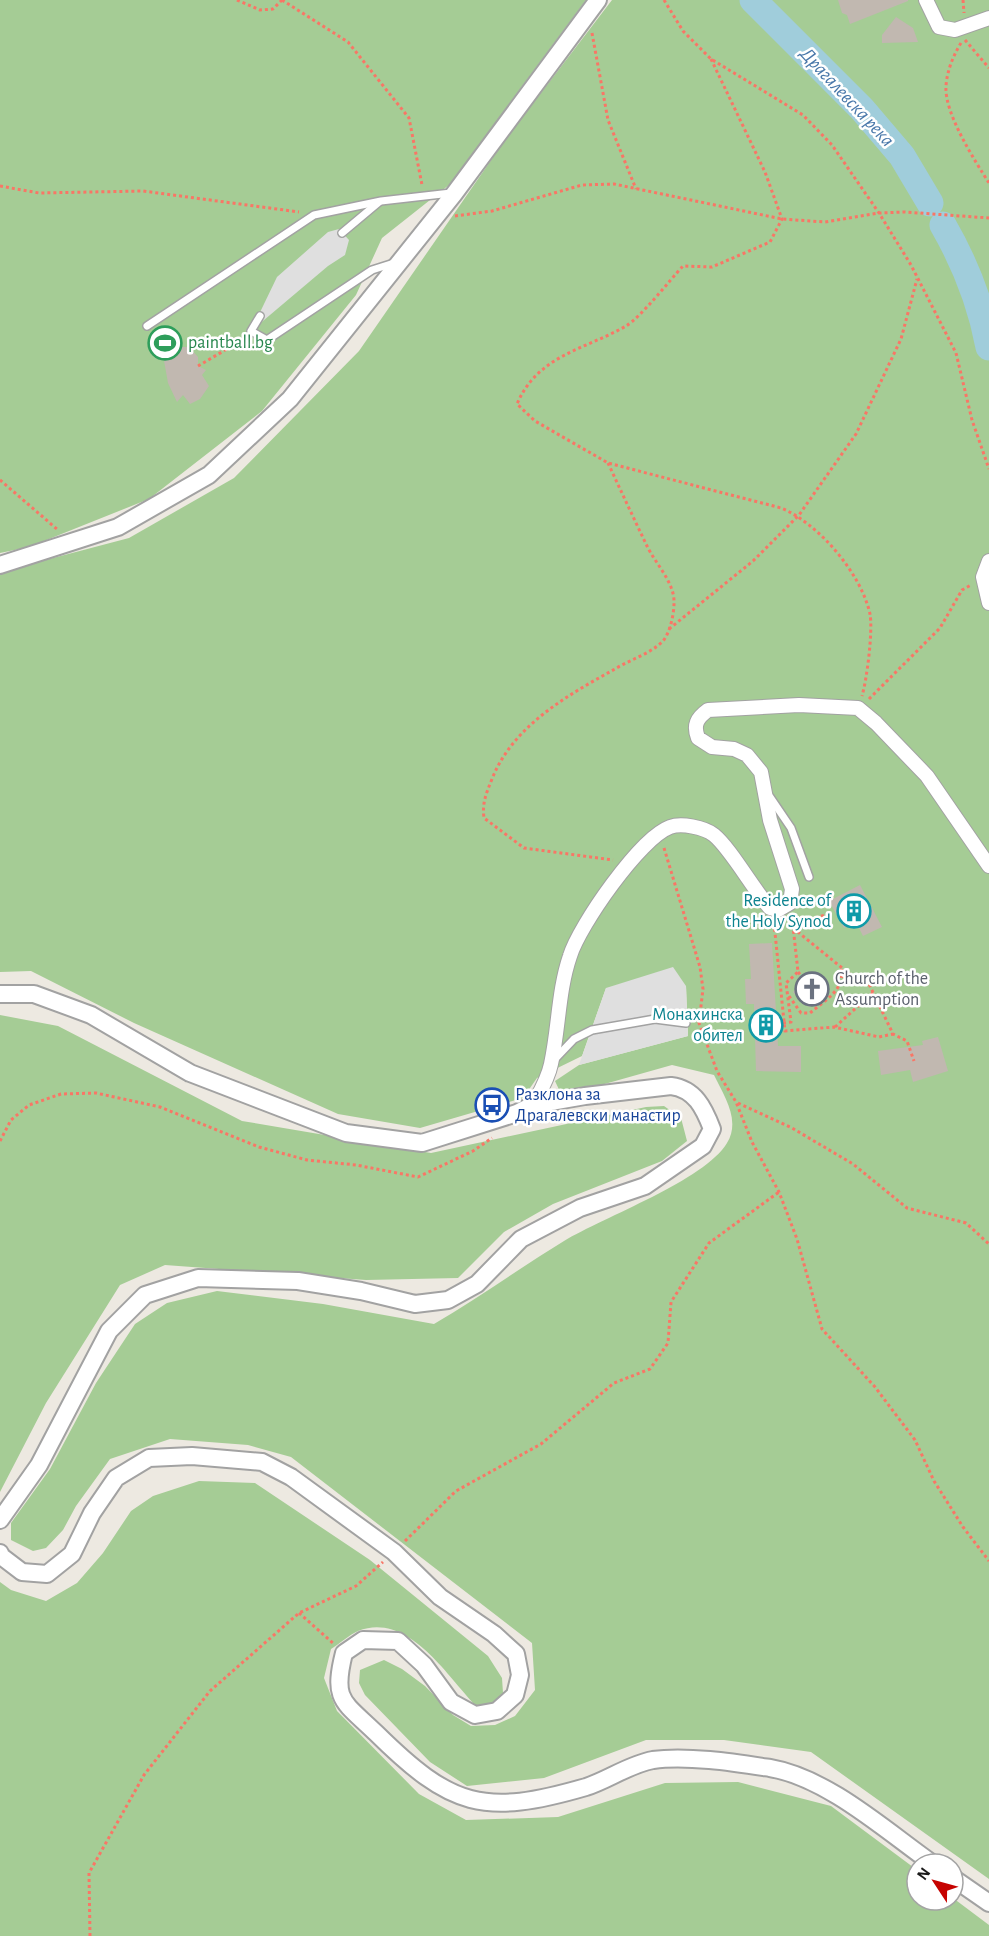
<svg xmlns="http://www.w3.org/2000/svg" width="989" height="1936" viewBox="0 0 989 1936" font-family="'Alegreya Sans',sans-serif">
  <rect width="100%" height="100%" fill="#ede9e1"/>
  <g fill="#a5cc95">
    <polygon points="0,0 586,0 449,185 382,238 356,295 262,411 149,499 29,547 0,553"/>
    <path d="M612,0H989V1879L811,1752L724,1740H646L544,1778L467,1786L430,1762L365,1695L359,1683L360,1670L384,1660L402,1669L425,1686L453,1715L471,1726L495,1725L515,1716L535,1690L532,1643L291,1457L248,1445L170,1439L110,1459L76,1506L63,1530L46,1548L33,1551L11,1540V1523L50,1469L96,1383L135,1324L167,1303L217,1291L323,1304L434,1324C478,1298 520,1268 564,1241C604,1217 705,1180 727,1143C741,1120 724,1096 714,1075L672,1065L562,1096L555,1081L579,1065L688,1036L686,986L606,988L582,1056L537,1078L523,1098L420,1128L338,1114L134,1023L31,971L0,972V572L129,538L234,478L359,351L505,140Z"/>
    <polygon points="0,1015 58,1026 242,1121 431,1153 646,1107 664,1106 681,1118 687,1141 662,1161 553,1204 504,1232 458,1278 366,1280 165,1265 120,1285 46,1403 0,1492"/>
    <path d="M199,1481L255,1483L370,1560L488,1656L502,1678L503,1693L493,1704L476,1706C447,1676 408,1611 358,1631C349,1635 339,1644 331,1649L324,1678L337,1711L419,1794L466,1820L558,1817L665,1783L738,1782L831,1806L917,1870V1900H953V1898L989,1925V1936H0V1582L11,1590L46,1601L77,1583L103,1553L131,1511L153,1496Z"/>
  </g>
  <g fill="#dfdfdf">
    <polygon points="339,229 349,240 345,255 328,266 251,331 277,277 328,232"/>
    <polygon points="673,967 686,986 688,1036 579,1065 606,988"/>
  </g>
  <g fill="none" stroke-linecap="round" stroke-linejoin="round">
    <g stroke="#a0cddb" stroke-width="27">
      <polyline points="753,0 862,109 902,156 930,203"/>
      <path d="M943,225C965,263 981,304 989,347"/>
    </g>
  </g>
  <g fill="#c1b8b0">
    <polygon points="838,0 908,0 908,1 850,24 847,15 842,13"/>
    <polygon points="896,17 913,28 918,42 882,43 882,35"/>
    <polygon points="177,347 189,347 198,357 198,366 206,370 202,375 209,386 200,399 190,404 183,395 177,402 168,383 163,355"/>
    <polygon points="860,885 882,927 863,936 856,922 844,928 829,901"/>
    <polygon points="772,943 778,1046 801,1046 801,1072 756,1071 754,1004 746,1004 745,979 751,979 749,944"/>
    <polygon points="814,972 826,978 829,990 809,1007 806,1004 804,1005 793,992"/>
    <polygon points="938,1037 948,1071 913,1082 910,1070 881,1075 878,1051 923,1045 922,1041"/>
  </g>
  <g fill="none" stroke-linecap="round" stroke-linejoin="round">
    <g stroke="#a2a2a2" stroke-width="10">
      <g id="service">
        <polyline points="342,233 379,202"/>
        <polyline points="260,316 251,331 267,340 372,270 394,263"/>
        <polyline points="147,326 314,215 381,201 451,193"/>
        <polyline points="770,797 791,828 809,877"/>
        <polyline points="553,1061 574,1039 592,1030 655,1019 686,1023"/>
      </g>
    </g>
    <g stroke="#a2a2a2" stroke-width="16">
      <g id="minor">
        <polyline points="926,0 939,27 955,30 989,18"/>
        <polyline points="989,561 983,577 989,603"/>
        <path d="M533,1105C540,1092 548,1079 551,1064C559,1028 558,991 570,956C579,926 640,838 670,827C681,823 704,827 714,835C731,849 753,889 770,908L778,910L790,903L792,889L770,820L761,772L747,755L734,749L712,747L698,738C693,725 697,718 708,710L799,705L858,708L876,723L927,776L989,866"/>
      </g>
    </g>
    <g stroke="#a2a2a2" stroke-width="20">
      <g id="tertiary">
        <polyline points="0,565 118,527 209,475 290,399 454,194 598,0"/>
        <path d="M0,994H34L91,1015L190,1073L346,1133L422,1143L517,1113L533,1105L585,1096L671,1086C695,1089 704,1108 712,1129L703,1146L645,1186L580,1208L521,1239L477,1284L448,1300L415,1304L361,1291L298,1281L198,1278L145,1295L109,1331L39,1465L0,1520"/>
        <path d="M0,1553L1,1556L22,1572L47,1574L72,1554L92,1513L116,1478L149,1458L192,1456L262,1462L291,1477L394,1552L440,1597L494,1634L516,1654L520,1675L515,1695L497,1711L475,1715L451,1702L424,1665L398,1641L363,1640L344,1653C332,1701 343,1701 376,1733C451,1807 483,1817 586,1787C608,1780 630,1764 653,1760C687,1755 737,1763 770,1768C828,1778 886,1831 933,1864"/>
        <polyline points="953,1878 989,1903"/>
      </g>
    </g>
    <g stroke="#f97666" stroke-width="3" stroke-dasharray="3 3" stroke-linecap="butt">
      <polyline points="237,0 260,10 273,9 282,0"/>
      <polyline points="282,0 348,42 409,118 422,185"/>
      <polyline points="664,0 683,31 711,59 803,115 832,145 879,213 911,265 956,353 972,420 989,469"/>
      <polyline points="963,0 964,13"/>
      <polyline points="592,33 608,120 636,189"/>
      <polyline points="965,40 989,68"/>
      <path d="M961,43C953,56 947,71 946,86C944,113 975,161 989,183"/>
      <path d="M711,59L765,172L782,219L770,242L712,267L683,266C669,281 641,317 626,326C584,350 538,355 517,404L535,421L608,463L781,508C818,523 861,573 870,614C873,631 867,679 862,696"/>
      <polyline points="0,186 39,193 143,191 299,212"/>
      <polyline points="455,216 492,211 582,185 614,184 782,219 825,222 879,213 905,212 989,218"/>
      <polyline points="189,347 222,340 240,341"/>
      <polyline points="198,366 244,339"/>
      <path d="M608,463C621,491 634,519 647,546C655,563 675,583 674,603C674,614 670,634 662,642C648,655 631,659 615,669C566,696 513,726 492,779C486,794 482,803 484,818L524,848L613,860"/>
      <polyline points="0,480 58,530"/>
      <polyline points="669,629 753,561 799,515 856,434 901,339 917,279"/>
      <polyline points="869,699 940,628 962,590 971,585"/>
      <polyline points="664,848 700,967 703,989 699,1023 717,1071 736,1102 752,1142 779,1192 797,1239 822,1329 875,1387 915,1440 934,1481 963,1527 989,1561"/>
      <polyline points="774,923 785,1031 834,1027 879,1037 893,1034"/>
      <polyline points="792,924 829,914"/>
      <polyline points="793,928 852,976 864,979 869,984 893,1034 907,1041 914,1061"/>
      <polyline points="798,972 805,980"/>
      <path d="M789,996L801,1013H810C825,1000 846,990 841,967"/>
      <polyline points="783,1023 791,1022 786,983 798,972 792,917"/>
      <polyline points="835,1027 874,992"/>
      <polyline points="738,1103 792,1128 853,1164 907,1208 966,1223 989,1244"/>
      <polyline points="0,1141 11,1120 29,1105 61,1094 96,1093 160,1107 259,1147 307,1160 356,1165 418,1177 473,1151 492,1138"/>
      <polyline points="405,1541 456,1491 541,1444 614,1383 650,1369 668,1343 671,1302 709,1243 779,1192"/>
      <polyline points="299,1613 334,1644"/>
      <polyline points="90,1936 89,1873 144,1775 210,1691 299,1613 356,1586 383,1562"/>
    </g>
    <use href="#service" stroke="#fff" stroke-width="7"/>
    <use href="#minor" stroke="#fff" stroke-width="14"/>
    <use href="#tertiary" stroke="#fff" stroke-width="16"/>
  </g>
  <defs>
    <g id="stadium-ring" transform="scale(1.725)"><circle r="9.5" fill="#fff" stroke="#2e9e5b" stroke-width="1.5"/><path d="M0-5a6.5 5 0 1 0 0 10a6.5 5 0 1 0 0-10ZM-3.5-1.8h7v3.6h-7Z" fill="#2e9e5b"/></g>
    <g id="building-ring" transform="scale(1.725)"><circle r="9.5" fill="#fff" stroke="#0f9aa8" stroke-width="1.5"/><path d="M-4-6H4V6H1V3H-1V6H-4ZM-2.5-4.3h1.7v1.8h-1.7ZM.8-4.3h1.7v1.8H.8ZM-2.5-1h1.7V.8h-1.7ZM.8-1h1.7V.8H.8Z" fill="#0f9aa8"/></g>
    <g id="church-ring" transform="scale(1.725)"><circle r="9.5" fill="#fff" stroke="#6b7280" stroke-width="1.5"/><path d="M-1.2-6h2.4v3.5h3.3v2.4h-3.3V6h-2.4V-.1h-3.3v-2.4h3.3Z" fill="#6b7280"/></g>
    <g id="bus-ring" transform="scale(1.725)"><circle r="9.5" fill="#fff" stroke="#1a4fb4" stroke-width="1.5"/><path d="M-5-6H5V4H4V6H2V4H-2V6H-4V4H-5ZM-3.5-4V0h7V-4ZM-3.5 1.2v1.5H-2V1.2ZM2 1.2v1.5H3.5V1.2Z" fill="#1a4fb4"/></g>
  </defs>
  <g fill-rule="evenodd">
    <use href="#stadium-ring" x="165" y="343"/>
    <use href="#building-ring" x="854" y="911"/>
    <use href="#church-ring" x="812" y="989"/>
    <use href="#building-ring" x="766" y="1025"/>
    <use href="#bus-ring" x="492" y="1105"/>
  </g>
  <g text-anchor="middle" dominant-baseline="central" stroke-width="5" stroke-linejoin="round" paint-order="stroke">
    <g font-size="18" fill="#27864d" stroke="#fff" text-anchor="start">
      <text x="188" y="343">paintball.bg</text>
    </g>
    <g font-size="18" fill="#0d838f" stroke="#fff" text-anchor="end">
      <text x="831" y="901">Residence of<tspan x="831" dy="21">the Holy Synod</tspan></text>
      <text x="743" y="1015">Монахинска<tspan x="743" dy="21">обител</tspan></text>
    </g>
    <g font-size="18" fill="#5b616d" stroke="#fff" text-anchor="start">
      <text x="835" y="979">Church of the<tspan x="835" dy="21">Assumption</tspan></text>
    </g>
    <g font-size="18" fill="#164399" stroke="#fff" text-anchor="start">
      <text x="515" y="1095">Разклона за<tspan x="515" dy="21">Драгалевски манастир</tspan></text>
    </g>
    <g font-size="20" font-style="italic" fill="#4978aa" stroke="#fff">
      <text transform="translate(847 97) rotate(47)">Драгалевска река</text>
    </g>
  </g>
  <g transform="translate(935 1882) rotate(306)"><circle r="28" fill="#ffffff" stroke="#a4a4a4" stroke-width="1.5"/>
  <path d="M0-4.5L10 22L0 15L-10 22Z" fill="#c60301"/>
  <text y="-9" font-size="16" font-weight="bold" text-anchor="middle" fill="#1b1b1b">N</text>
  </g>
</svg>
